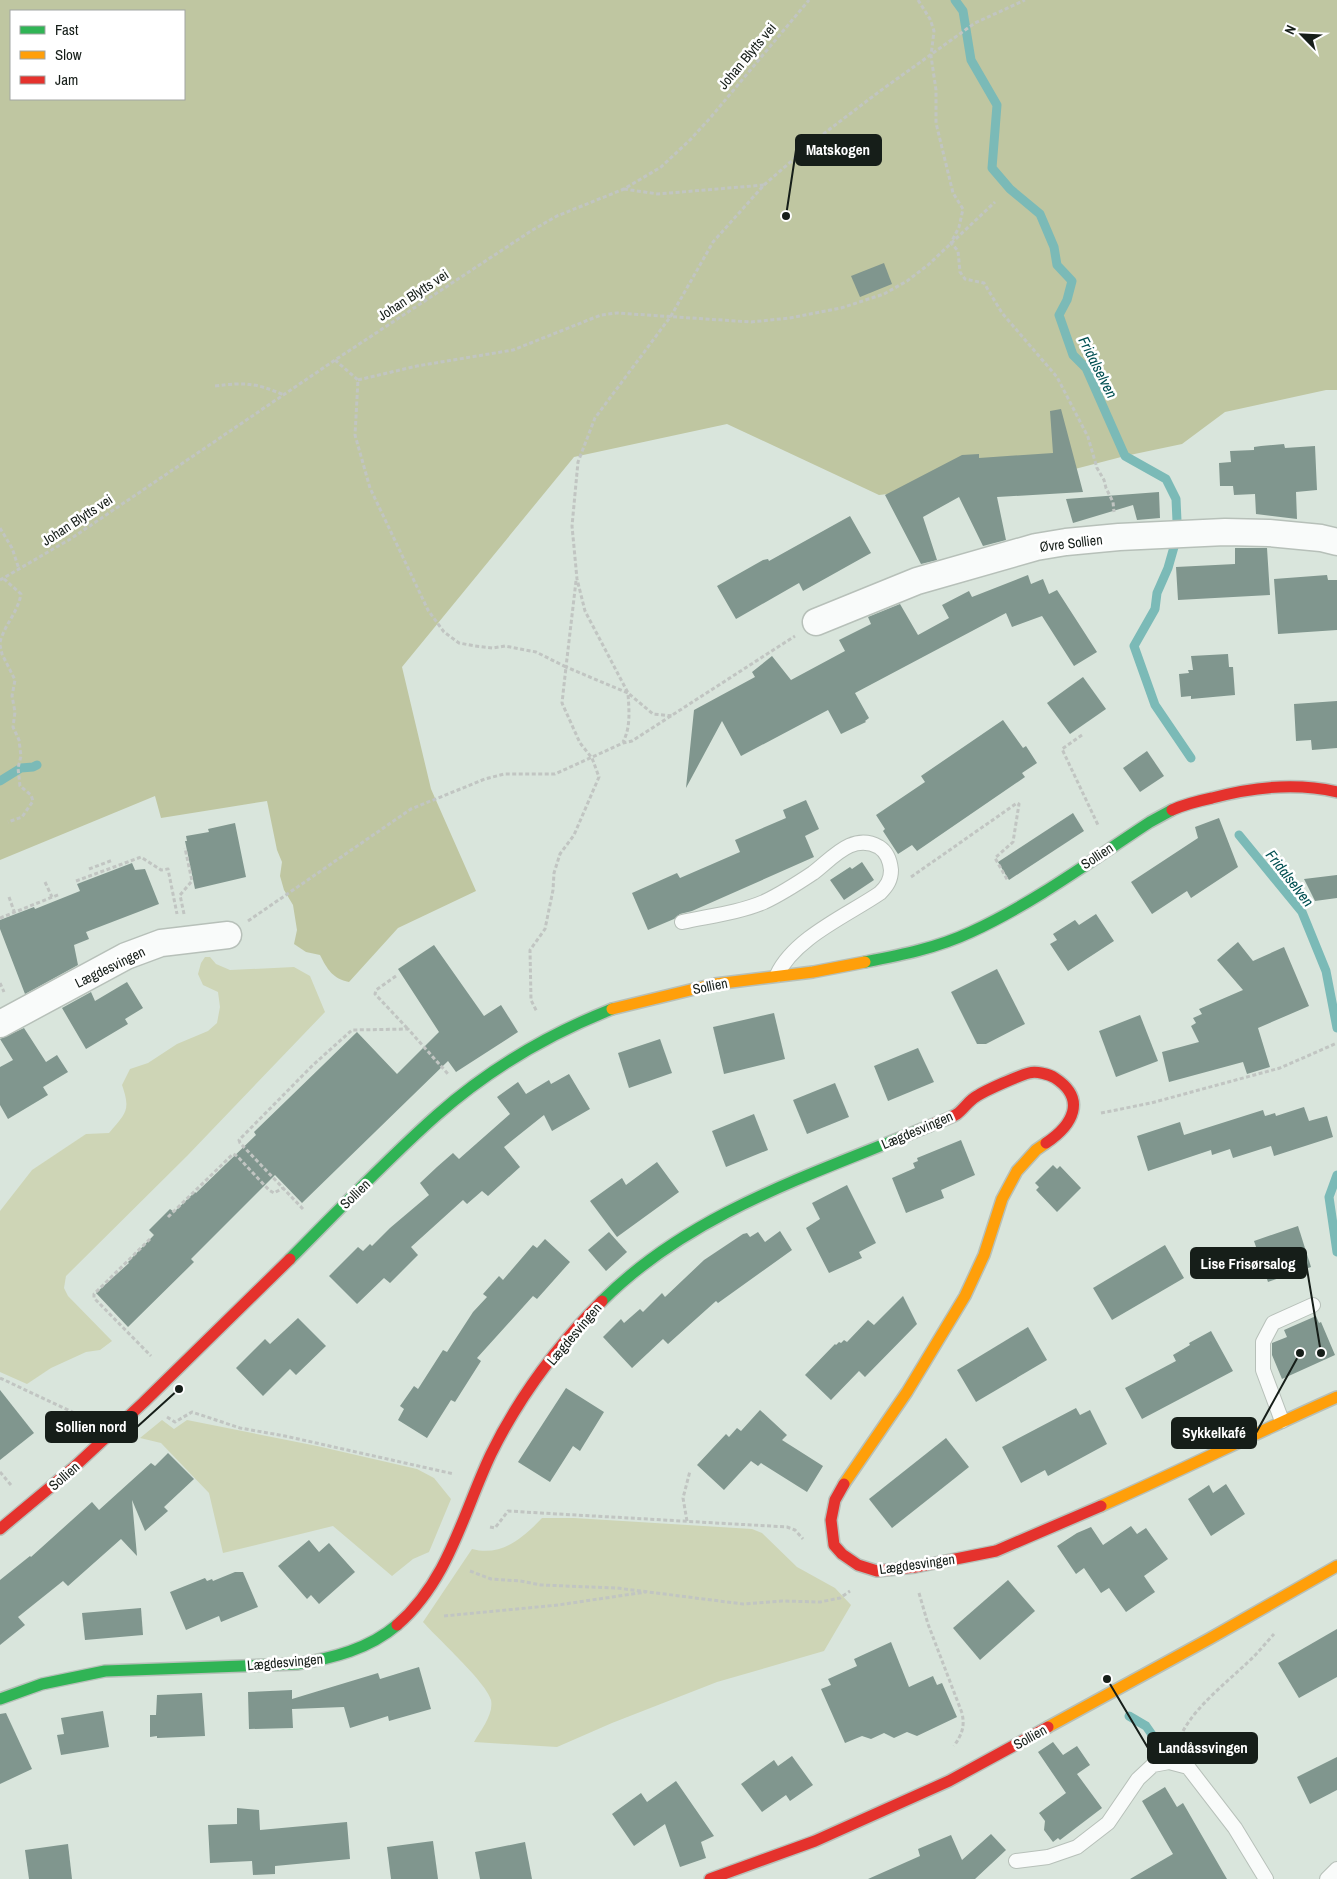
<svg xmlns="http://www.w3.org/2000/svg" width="1337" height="1879" viewBox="0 0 1337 1879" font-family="'Archivo Narrow',sans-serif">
  <rect width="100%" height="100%" fill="#d9e5dc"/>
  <g fill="#ced5b6">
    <path d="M205,957H210L216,964L230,970L294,967L310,976L325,1012L187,1156L66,1276L64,1288L68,1296L112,1341L100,1350L86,1352L51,1368L27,1384L0,1372V1211L32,1170L86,1134L109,1133C126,1113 131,1111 122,1085L130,1069L148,1063L177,1044L208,1031L217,1023L220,1007L218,992L203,985L198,974L201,963Z"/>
    <polygon points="162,1420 174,1429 187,1420 317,1446 417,1469 434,1478 451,1499 429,1552 413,1559 392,1576 333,1526 223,1553 209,1493 161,1443 140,1438"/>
    <path d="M542,1518H574L752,1529L762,1533L797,1567L835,1588L851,1605L824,1651L717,1682L612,1723L557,1747L474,1742C481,1730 494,1714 491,1700C487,1683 437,1638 423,1622L472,1549C501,1557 523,1538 542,1518Z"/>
  </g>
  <path fill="#bfc6a1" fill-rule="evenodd" d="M0,0H1337V390H1326L1225,412L1182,444L1125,456L1048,476L879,495L727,424L574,457L402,667L431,789L476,891L398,928L349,982C333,979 327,969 320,955L306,952L294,944L297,930L293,905L284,890L280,876L282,862L277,850L267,801L161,818L155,796L0,860ZM11,11H184V99H11Z"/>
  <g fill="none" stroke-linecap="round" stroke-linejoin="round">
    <g stroke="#7bbab7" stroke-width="9">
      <polyline points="955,0 963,11 971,60 997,105 992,168 1010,189 1040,214 1054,247 1057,265 1072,281 1067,300 1059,315 1073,355 1086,368 1125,456 1166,479 1176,499 1177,521"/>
      <polyline points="1174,547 1168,568 1157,593 1155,609 1134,646 1155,705 1191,758"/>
      <polyline points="0,781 21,768 33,767 37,765"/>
      <polyline points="1239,835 1302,912 1326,971 1337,1028"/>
      <polyline points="1337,1175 1329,1197 1337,1252"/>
      <polyline points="1129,1716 1146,1726 1153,1736 1160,1741 1188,1748 1204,1755"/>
    </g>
  </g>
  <g fill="#80968e">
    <polygon points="884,263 892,284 860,297 851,276"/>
    <polygon points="1061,409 1083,492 997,497 1006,540 983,546 959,497 923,517 937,560 921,564 885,495 962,455 979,454 979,458 1053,453 1050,411"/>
    <polygon points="1284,444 1285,448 1315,446 1317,490 1296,492 1297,519 1256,514 1255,494 1234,495 1233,486 1220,486 1219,463 1231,462 1230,451 1254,450 1254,447 1261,446"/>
    <polygon points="1159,492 1160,518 1137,520 1133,505 1073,523 1066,499"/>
    <polygon points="850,516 871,553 803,591 799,583 736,619 717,586 763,560 768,559 769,561"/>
    <polygon points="1235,548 1267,548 1270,595 1178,600 1176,567 1235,564"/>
    <polygon points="1028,575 1031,584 1043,579 1049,594 1057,590 1097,652 1074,666 1042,616 1012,627 1006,613 855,693 869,718 865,721 866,722 841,734 828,710 741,756 722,721 686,788 694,710 755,677 752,672 772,656 791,680 845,651 839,640 871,624 868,617 900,604 918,635 949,618 942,605 969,591 972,597"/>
    <polygon points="1327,575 1328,580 1337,580 1337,630 1278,634 1274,579"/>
    <polygon points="1228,654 1229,667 1233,667 1235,695 1191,699 1191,696 1181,697 1179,674 1189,673 1188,670 1193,670 1191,656"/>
    <polygon points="1083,677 1106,709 1070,734 1047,703"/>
    <polygon points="1337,701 1337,748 1312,750 1311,740 1296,741 1294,704"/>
    <polygon points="1003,720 1023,748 1026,746 1037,763 1022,773 1025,777 917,851 912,845 898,854 883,831 885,829 876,815 925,782 921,776"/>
    <polygon points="1147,751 1164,776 1140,792 1123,768"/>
    <polygon points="806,800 819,829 805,836 814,857 692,911 680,914 674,919 648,930 632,893 677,873 680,878 740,852 735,840 786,818 783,810"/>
    <polygon points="1073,813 1084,831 1009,880 998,862"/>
    <polygon points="1219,818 1238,867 1191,898 1187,891 1152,914 1131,882 1198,838 1195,827"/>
    <polygon points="235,823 246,877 195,889 185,841 187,841 186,836 209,832 208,829"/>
    <polygon points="862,862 874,880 844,900 830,880 850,867 852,869"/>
    <polygon points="132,863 135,870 145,869 159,904 86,932 89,939 74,945 78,965 25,994 0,929 0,920 34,907 35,909 80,891 77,884"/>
    <polygon points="1337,875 1337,898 1315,901 1304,879"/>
    <polygon points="1096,914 1114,941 1068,971 1050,944 1057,940 1053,934 1075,920 1079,925"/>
    <polygon points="1238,942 1253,961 1284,947 1309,1006 1258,1028 1270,1067 1247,1074 1243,1062 1169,1082 1162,1052 1199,1042 1191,1026 1196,1023 1193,1018 1202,1014 1199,1009 1243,990 1217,960"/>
    <polygon points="434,945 484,1016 501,1005 518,1032 456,1072 448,1061 302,1203 275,1175 191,1259 194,1262 128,1327 96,1293 129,1263 128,1262 154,1235 149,1230 170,1209 174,1212 195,1192 196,1193 256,1135 254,1132 357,1032 397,1074 439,1032 398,969"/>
    <polygon points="997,969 1025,1024 986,1044 977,1044 951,992"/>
    <polygon points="127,982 143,1008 125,1019 128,1024 86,1049 62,1008 91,992 95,1001"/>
    <polygon points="774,1013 785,1059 724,1074 713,1027"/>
    <polygon points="1140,1015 1158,1061 1116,1077 1099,1031"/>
    <polygon points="24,1028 46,1062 57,1055 68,1072 43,1087 48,1095 8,1119 0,1105 0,1067 13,1060 0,1039"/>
    <polygon points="660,1039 672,1073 629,1088 618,1053"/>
    <polygon points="918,1048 934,1082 888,1101 874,1066"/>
    <polygon points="569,1074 590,1109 552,1131 544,1115 504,1147 520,1167 488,1196 482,1191 467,1204 463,1200 411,1247 418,1255 390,1283 384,1278 357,1304 329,1276 358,1247 363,1251 370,1244 372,1246 390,1228 429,1195 420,1183 437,1167 453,1153 459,1159 510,1114 497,1097 518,1082 526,1094 549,1080 551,1084"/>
    <polygon points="835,1083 849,1117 807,1134 793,1100"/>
    <polygon points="1304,1107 1309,1121 1327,1116 1333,1137 1274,1156 1271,1146 1233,1158 1230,1149 1212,1155 1211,1150 1148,1171 1137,1136 1180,1122 1184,1135 1263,1110 1265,1116 1275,1113 1276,1116"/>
    <polygon points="754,1114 768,1150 726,1167 712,1131"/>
    <polygon points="961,1140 975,1175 941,1190 944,1198 906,1213 892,1178 915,1168 913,1163 918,1161 917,1158"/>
    <polygon points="657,1162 679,1192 617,1237 590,1201 622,1178 626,1185"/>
    <polygon points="1053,1165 1057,1169 1060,1166 1081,1188 1057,1212 1036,1190 1039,1187 1035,1183"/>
    <polygon points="847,1185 876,1243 859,1252 862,1258 829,1273 806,1228 820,1219 812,1203"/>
    <polygon points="1298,1226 1311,1267 1268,1282 1254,1241"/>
    <polygon points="780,1231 792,1250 718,1303 716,1301 668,1344 663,1339 632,1368 603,1337 621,1319 624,1323 640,1309 643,1312 662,1293 665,1297 704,1260 743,1234 747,1233 750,1237 758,1232 765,1242"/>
    <polygon points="609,1232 627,1252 606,1271 588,1250"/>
    <polygon points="545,1239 570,1262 537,1299 533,1296 477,1358 481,1361 455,1402 451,1400 427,1438 398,1420 404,1409 400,1406 414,1386 418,1389 443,1350 447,1352 473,1312 487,1297 483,1294 499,1276 503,1280 533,1245 537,1248"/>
    <polygon points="1165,1245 1184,1278 1112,1320 1093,1288"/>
    <polygon points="903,1296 917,1324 865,1377 859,1371 831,1400 805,1375 835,1344 836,1345 839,1342 841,1343 844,1340 847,1342 868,1320 874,1325"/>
    <polygon points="1316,1316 1319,1323 1321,1322 1335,1355 1282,1379 1272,1355 1272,1343 1287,1337 1284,1330"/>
    <polygon points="298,1318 326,1346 296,1375 290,1369 263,1396 236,1368 265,1339 270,1344"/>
    <polygon points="1028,1327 1047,1360 976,1402 957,1370"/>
    <polygon points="1211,1331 1233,1371 1142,1419 1125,1388 1176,1361 1173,1355 1190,1345 1189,1343"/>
    <polygon points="566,1388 604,1412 580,1451 573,1446 550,1482 518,1462"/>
    <polygon points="0,1390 34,1433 0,1460"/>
    <polygon points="1076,1408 1080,1415 1090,1410 1107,1444 1048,1476 1045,1470 1021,1483 1002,1447"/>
    <polygon points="760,1410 787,1435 782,1440 823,1466 807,1492 761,1463 758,1466 751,1461 724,1490 697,1465 726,1434 729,1437 737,1428 741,1431"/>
    <polygon points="946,1438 969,1467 892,1528 869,1499"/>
    <polygon points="168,1453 194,1479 164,1507 168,1511 145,1531 132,1500 137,1556 121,1539 68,1586 63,1581 18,1617 25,1625 0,1645 0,1580 30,1556 31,1557 92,1502 99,1510 151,1463 155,1466"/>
    <polygon points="1226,1484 1245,1514 1211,1536 1188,1499 1209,1485 1213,1493"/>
    <polygon points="1131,1526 1137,1534 1146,1528 1168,1559 1144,1576 1155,1592 1126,1612 1109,1588 1101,1593 1084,1568 1076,1574 1057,1546 1077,1533 1091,1527 1103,1545"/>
    <polygon points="309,1540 319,1552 329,1543 355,1572 319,1604 311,1595 307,1599 278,1566"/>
    <polygon points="235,1572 243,1572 258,1607 221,1622 219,1616 186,1630 170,1592 205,1578 207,1581 212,1579 213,1581"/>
    <polygon points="1008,1580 1035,1611 980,1660 953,1628"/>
    <polygon points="141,1608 143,1635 85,1640 82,1613"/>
    <polygon points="1337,1629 1337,1677 1299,1698 1278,1663"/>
    <polygon points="891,1642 909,1687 933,1676 937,1685 942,1683 957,1717 917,1736 907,1732 894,1738 884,1733 871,1739 862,1736 845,1743 821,1689 831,1685 828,1679 857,1666 854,1659"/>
    <polygon points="419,1667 431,1709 389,1721 388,1716 350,1728 344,1707 292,1709 293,1728 249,1729 248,1692 292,1690 292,1699 378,1673 380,1679"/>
    <polygon points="202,1693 205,1736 157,1738 157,1736 150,1737 150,1715 156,1715 157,1695"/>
    <polygon points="103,1711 109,1747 61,1755 57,1735 64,1734 61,1718"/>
    <polygon points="6,1713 32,1769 0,1784 0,1714"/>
    <polygon points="1053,1742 1063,1755 1077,1746 1090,1765 1077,1774 1102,1808 1060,1840 1058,1838 1053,1842 1044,1830 1045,1821 1039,1813 1066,1793 1038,1752"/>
    <polygon points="792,1756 813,1785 790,1801 786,1795 762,1812 741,1784 774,1760 778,1766"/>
    <polygon points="1337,1757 1337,1790 1310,1804 1297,1777"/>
    <polygon points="676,1781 714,1836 701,1842 706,1858 680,1867 665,1824 634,1846 612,1814 641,1793 647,1802"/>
    <polygon points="1165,1787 1177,1807 1183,1803 1227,1879 1130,1879 1173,1854 1142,1801"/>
    <polygon points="237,1808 259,1810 260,1830 347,1822 350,1859 275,1866 275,1874 253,1875 252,1861 210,1863 208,1825 237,1824"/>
    <polygon points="991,1834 1006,1850 975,1879 868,1879 920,1856 918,1849 951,1835 962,1860"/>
    <polygon points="433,1841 438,1879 391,1879 387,1847"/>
    <polygon points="525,1842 532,1879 480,1879 475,1852"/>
    <polygon points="68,1844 72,1879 29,1879 25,1850"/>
  </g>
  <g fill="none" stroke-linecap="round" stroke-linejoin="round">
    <g stroke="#b7c0b9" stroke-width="16">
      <g id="lane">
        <path d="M682,922C709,916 738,913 764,902C781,894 798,883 813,873C832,859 852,832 879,847C887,852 890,860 891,870C891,880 887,886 880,893C848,915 794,938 777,975"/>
        <polyline points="1282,1421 1263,1370 1263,1342 1273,1323 1313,1305"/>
        <polyline points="1016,1861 1048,1857 1077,1847 1108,1823 1138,1779 1153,1765 1169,1762 1188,1767 1235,1828 1266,1879"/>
        <polyline points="1327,1879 1337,1869"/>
      </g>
    </g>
    <g stroke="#b7c0b9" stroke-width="29">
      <g id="street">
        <polyline points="816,622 917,581 1036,547 1066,542 1119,537 1225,532 1269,533 1321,538 1337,542"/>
        <polyline points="0,1024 126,956 161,943 228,935"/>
      </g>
    </g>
    <g stroke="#b7c0b9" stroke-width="14">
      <g id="fast">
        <path d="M865,962C901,955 937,948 971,932C1034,903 1092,860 1150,822L1172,810"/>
        <path d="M290,1259C338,1211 386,1160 437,1115C488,1070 549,1034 612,1009"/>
        <path d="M602,1301C692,1211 815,1174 929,1126"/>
        <path d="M0,1699L42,1684L105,1671L297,1664C333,1658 369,1649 397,1625"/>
      </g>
    </g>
    <g stroke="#b7c0b9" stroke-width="14">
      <g id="slow">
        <polyline points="612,1009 715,984 813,972 865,962"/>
        <polyline points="844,1484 907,1392 965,1296 984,1255 1002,1199 1017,1171 1036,1150 1046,1143"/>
        <path d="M1101,1506C1180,1471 1258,1432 1337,1397"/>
        <polyline points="1048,1727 1209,1639 1337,1566"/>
      </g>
    </g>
    <g stroke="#b7c0b9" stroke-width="14">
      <g id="jam">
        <path d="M1172,810C1185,804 1198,801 1212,798C1253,787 1295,782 1337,792"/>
        <path d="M929,1126C938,1122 949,1119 957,1114C964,1109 969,1100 977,1096C986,1090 1018,1076 1029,1073C1036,1071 1049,1074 1055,1078C1087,1099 1073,1125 1046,1143"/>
        <polyline points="844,1484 835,1500 831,1520 834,1545 842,1554 858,1565 877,1571 915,1567 996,1551 1101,1506"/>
        <polyline points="0,1529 72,1469 144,1402 290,1259"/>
        <path d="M397,1625C449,1580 463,1513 491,1454C519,1397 558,1345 602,1301"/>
        <polyline points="710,1879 815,1841 949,1781 1048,1727"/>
      </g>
    </g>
    <g stroke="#c1c5c2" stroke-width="3" stroke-dasharray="4 2.5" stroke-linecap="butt">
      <polyline points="918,0 930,19 934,31 931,56 936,90 936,123 953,193 963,209 959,227 951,243 958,251 960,272 965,279 984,283 1002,313 1057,377 1088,437 1097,468 1104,480 1106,488 1113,502 1114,512"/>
      <polyline points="764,185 818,138 880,91 975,23 1025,0"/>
      <polyline points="624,189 658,194 764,185 713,242 671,316 595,418 578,462 572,526 577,579 585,611 628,693 653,714 673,716"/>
      <polyline points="335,360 358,380 355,435 370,488 428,610 444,632 459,643 475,646 493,648 505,646 536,652 566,667 562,703 580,743 592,758 599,777 574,835 560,854 554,873 553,890 545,929 530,950 531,1000 537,1012"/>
      <polyline points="358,380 417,366 513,350 601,315 617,313 751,322 790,318 841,308 884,294 907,281 928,265 995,202"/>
      <path d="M215,386C245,382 256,383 284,395"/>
      <polyline points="0,528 12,548 19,569"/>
      <polyline points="0,580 72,538 335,360 531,231 557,216 624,189 661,167 690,140 711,117 809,0"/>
      <path d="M576,581L566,667L628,693C629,710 631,727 623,742"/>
      <path d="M0,642C5,624 18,612 21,594L3,578"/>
      <polyline points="0,645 2,654 15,680 12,696 15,712 13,727 19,740 21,756 18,768 20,786 31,795 33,801 22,817 8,822"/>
      <polyline points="1082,735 1062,749 1098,825"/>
      <polyline points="89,869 113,860"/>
      <polyline points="911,877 1017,803 1019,804 1013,842 995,858 1008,881"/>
      <polyline points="76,881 141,857 161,870 168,869 177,914"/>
      <polyline points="45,882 52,897"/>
      <polyline points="9,897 14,911"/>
      <polyline points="184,914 180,895 192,881 185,848"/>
      <polyline points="0,918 60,894"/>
      <polyline points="248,921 411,809 485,779 504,774 555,774 623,743 632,741 795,636"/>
      <polyline points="396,976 376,990 375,994 408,1029"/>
      <polyline points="0,983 4,992"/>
      <polyline points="1101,1113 1151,1103 1280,1068 1337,1043"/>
      <polyline points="303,1209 240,1143 239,1140 313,1065 352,1030 408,1029 448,1074"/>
      <polyline points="168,1217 233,1154 237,1156 269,1190 274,1193 283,1188"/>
      <polyline points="150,1239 94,1294 94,1298 151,1356"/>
      <polyline points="0,1378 85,1418"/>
      <polyline points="167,1417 175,1422 192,1412 240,1428 285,1436 454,1474"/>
      <polyline points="0,1472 11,1485"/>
      <polyline points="687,1521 683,1498 690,1471"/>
      <polyline points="490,1527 495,1528 508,1511 541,1513 787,1527 795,1530 803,1539"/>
      <polyline points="470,1571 491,1579 520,1581 541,1585 617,1588 743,1604 782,1601 820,1602 840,1598 850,1591"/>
      <path d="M919,1593L928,1624L962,1713C965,1727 962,1734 954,1746"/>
      <polyline points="444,1616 558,1605 646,1592"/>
      <path d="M1178,1743C1187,1713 1225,1684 1247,1663C1257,1654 1265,1644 1274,1634"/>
    </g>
    <use href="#lane" stroke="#f9fbfa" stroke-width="14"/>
    <use href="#street" stroke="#f9fbfa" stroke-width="26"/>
    <use href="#fast" stroke="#30b455" stroke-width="11"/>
    <use href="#slow" stroke="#ff9f0a" stroke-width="11"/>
    <use href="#jam" stroke="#e5322d" stroke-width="11"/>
  </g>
  <g text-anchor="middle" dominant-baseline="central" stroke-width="5" stroke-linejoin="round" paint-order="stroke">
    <g font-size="14" fill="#161e19" stroke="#fff">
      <text transform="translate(747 56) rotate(-50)">Johan Blytts vei</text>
      <text transform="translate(413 295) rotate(-33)">Johan Blytts vei</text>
      <text transform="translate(77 520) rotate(-33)">Johan Blytts vei</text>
      <text transform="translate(1071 543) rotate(-7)">Øvre Sollien</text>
      <text transform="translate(1097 856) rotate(-33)">Sollien</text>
      <text transform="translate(110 967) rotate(-26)">Lægdesvingen</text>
      <text transform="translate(710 986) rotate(-11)">Sollien</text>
      <text transform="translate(917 1130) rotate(-23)">Lægdesvingen</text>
      <text transform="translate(355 1194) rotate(-44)">Sollien</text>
      <text transform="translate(574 1334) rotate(-50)">Lægdesvingen</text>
      <text transform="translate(64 1476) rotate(-41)">Sollien</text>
      <text transform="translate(917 1564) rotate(-8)">Lægdesvingen</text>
      <text transform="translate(285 1662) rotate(-5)">Lægdesvingen</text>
      <text transform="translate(1030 1737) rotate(-29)">Sollien</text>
    </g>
    <g font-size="15" font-style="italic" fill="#004f51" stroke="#fff">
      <text transform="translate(1098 367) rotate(63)">Fridalselven</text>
      <text transform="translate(1290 878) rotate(52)">Fridalselven</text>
    </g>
  </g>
  <path fill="none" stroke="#161e19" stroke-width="2" d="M786 216L796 150M1321 1353L1306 1263M179 1389L137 1427M1300 1353L1256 1433M1107 1679L1148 1748"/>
  <g fill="#161e19" stroke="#fff" stroke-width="2">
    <circle cx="786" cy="216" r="5"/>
    <circle cx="1321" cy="1353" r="5"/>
    <circle cx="179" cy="1389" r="5"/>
    <circle cx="1300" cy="1353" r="5"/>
    <circle cx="1107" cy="1679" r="5"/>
  </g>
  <g fill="#161e19" stroke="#161e19" stroke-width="2">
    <rect x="796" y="135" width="85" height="30" rx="5"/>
    <rect x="1191" y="1248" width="115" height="30" rx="5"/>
    <rect x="46" y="1412" width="91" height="30" rx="5"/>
    <rect x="1172" y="1418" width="84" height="30" rx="5"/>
    <rect x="1148" y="1733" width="109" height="30" rx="5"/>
  </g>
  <g font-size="15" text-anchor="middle" font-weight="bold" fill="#fff">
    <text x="838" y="155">Matskogen</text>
    <text x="1248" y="1269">Lise Frisørsalog</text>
    <text x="91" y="1432">Sollien nord</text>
    <text x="1214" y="1438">Sykkelkafé</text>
    <text x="1203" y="1753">Landåssvingen</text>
  </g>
  <rect x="10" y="10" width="175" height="90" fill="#ffffff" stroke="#a2a5a3"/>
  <rect x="20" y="26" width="25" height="8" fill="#30b455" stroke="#a2a5a3"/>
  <text x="55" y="35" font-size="15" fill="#161e19">Fast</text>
  <rect x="20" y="51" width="25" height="8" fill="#ff9f0a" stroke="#a2a5a3"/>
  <text x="55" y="60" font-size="15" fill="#161e19">Slow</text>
  <rect x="20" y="76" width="25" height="8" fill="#e5322d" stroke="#a2a5a3"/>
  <text x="55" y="85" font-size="15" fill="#161e19">Jam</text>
  <g transform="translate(1302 35) rotate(294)" stroke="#ffffff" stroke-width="4" paint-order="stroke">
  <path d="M0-4L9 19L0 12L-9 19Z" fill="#161e19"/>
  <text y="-8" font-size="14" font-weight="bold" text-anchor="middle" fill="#161e19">N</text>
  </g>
</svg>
